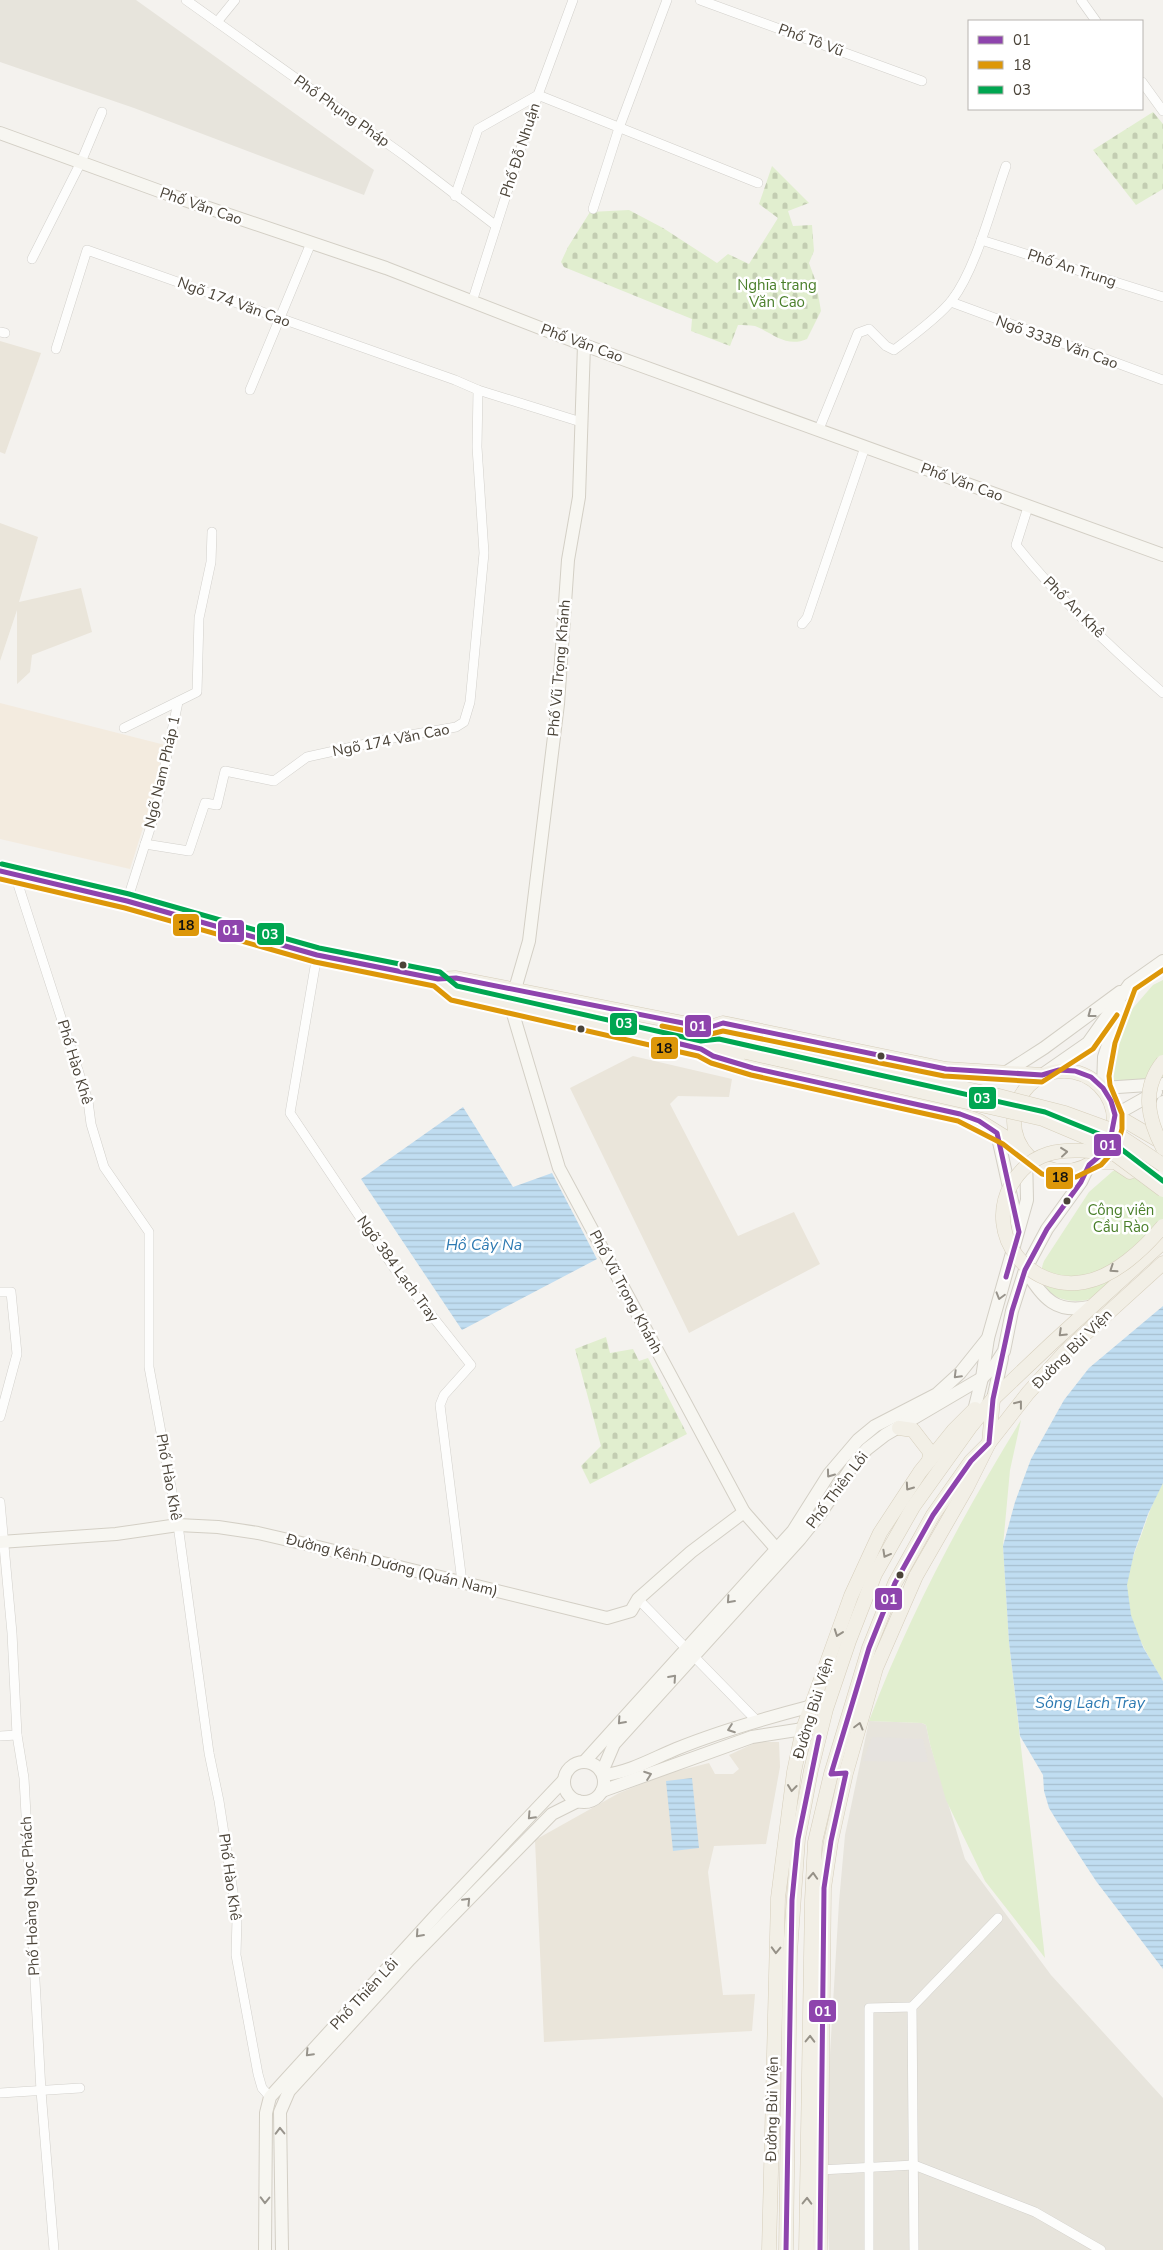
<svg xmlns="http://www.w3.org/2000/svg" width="1163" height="2250" viewBox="0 0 1163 2250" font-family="'Nunito Sans',sans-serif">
  <defs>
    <pattern id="cemetery-stones" width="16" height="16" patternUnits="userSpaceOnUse" patternTransform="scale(1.25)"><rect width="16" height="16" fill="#e1eecf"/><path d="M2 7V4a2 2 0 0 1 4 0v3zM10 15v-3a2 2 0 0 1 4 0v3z" fill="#c3cdb2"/></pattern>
    <pattern id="water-rules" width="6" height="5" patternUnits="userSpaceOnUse" patternTransform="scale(1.25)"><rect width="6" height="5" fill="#c0ddf1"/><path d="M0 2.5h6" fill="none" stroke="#a6bfcf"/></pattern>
  </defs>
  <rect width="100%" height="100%" fill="#f4f2ee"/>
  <g fill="#e7e4dc">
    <polygon points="0,0 136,0 374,170 364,195 134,108 0,62"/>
    <polygon points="869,1721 922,1723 926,1725 930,1744 965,1859 1051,1975 1163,2098 1163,2250 829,2250 825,2139 839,1902 845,1835"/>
  </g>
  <polygon fill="#f3ebdf" points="0,703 165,745 148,812 130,869 0,839"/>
  <g fill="#eae5da">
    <polygon points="0,341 41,353 5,454 0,452"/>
    <polygon points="0,523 38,537 19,602 81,588 92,632 32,655 30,672 17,684 17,610 0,661"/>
    <polygon points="633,1056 732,1079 729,1097 678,1096 670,1104 738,1236 794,1212 820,1264 689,1333 570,1088"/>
    <polygon points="757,1742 779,1742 780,1767 766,1844 714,1846 708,1872 723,1995 755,1994 752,2031 544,2042 535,1840 619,1793 669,1773 709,1763 715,1774 733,1774 739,1769 729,1755"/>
  </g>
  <g fill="url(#cemetery-stones)">
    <polygon points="1153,112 1163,124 1163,189 1136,205 1093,150"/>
    <path d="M772,166L809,203L788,211L793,226L812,225L814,251L809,263L816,282L821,311L807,339C786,348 773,333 755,326C750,325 743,325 738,325L730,346L691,331L692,319L564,267L561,262L568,247L590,212L629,210L663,228L717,263L728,254L749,264L778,218L759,204Z"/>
    <polygon points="606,1337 610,1353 633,1349 639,1361 648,1358 687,1434 590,1484 581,1466 601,1446 575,1349"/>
  </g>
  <g fill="#e1eecf">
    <polygon points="1163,980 1163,1080 1116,1082 1107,1077 1114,1030 1153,985"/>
    <path d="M1128,1168L1163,1186V1237C1150,1248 1103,1295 1090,1299C1079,1303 1058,1301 1050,1292C1042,1282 1039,1273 1044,1261L1089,1192L1113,1171Z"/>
    <path d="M1021,1420L1010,1470L1003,1546L1009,1642L1045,1958L985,1881L946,1800L930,1744L926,1725L922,1723L869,1721C909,1615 962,1516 1021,1420Z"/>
    <path d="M1163,1483V1681C1146,1653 1125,1618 1127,1584C1128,1567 1136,1549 1142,1533C1148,1516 1154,1498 1163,1483Z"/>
  </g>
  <polygon fill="#e6e3df" points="872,1737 923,1739 928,1762 863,1761"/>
  <g fill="url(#water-rules)">
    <polygon points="463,1107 513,1187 552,1173 597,1259 462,1330 361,1179"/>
    <polygon points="1163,1306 1163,1483 1148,1514 1134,1553 1127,1585 1131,1615 1143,1647 1163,1681 1163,1969 1096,1881 1060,1826 1049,1808 1044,1791 1043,1775 1020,1736 1009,1642 1003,1546 1015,1502 1031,1459 1064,1400 1089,1368"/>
    <polygon points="692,1778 699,1848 673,1851 666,1781"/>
  </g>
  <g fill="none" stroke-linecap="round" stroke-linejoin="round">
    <g stroke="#d2d0cb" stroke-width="10">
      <g id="street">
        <polyline points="186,0 405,156 495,225"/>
        <polyline points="700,0 922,81"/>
        <polyline points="1081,0 1096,21"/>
        <polyline points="217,22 235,0"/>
        <polyline points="1142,82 1163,111"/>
        <polyline points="455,196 478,129 538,95 758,183"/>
        <polyline points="593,209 619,128 667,0"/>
        <polyline points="981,240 1163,297"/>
        <polyline points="32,259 81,162 102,112"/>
        <polyline points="472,302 538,95 573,0"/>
        <polyline points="951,302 1163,380"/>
        <polyline points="0,332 5,333"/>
        <polyline points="56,349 87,250 455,380 478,390 581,422"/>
        <polyline points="250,390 311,243"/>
        <path d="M819,429L858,333L869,329L886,346L894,350C910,338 940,316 952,300C976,269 992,205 1006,166"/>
        <path d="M1028,507L1016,545C1059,599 1111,648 1163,693"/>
        <polyline points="802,624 807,618 865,447"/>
        <polyline points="124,728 197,692 199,618 211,562 212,532"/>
        <polyline points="145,844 189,851 205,803 217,805 225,771 274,781 307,757 393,738 456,727 464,722 470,702 484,553 477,447 478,390"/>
        <polyline points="15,875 88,1101 91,1124 104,1167 149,1232 149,1367 178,1525 209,1753 219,1801 237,1918 236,1955 258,2074 262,2088 270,2097"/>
        <polyline points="127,901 155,813 178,702"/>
        <polyline points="317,955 290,1113 394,1268 471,1365 444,1395 440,1405 462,1582"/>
        <polyline points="0,1292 11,1292 17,1354 0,1417"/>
        <polyline points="0,1502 12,1633 17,1735 24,1778 41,2091 54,2250"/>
        <polyline points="638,1599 756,1720"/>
        <polyline points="0,1736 17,1735"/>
        <polyline points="0,2093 80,2088"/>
        <polyline points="820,2170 914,2165 1035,2212 1101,2250"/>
        <polyline points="869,2250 869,2008 912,2007"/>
        <polyline points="914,2250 912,2007 998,1918"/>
      </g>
    </g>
    <g stroke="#d3cfc5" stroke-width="14">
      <g id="secondary">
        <polyline points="0,133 173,196 386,268 584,345 1163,555"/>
        <polyline points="515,989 529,941 558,704 568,560 579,497 584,345"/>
        <polyline points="1121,1005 1104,1057 1103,1088 1163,1084"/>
        <polyline points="511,1007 559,1168 744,1512 781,1554"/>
        <polyline points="1005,1073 1044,1048 1120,992"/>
        <polyline points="1042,1075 1088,1043 1129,985 1163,961"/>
        <polyline points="1163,1102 1159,1113 1163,1135"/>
        <polyline points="1115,1115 1156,1092"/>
        <polyline points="997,1133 1018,1228"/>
        <path d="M1025,1270C1043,1296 1053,1314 1089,1307"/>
        <polyline points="993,1399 1002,1358"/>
        <polyline points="972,1419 982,1378 988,1338"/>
        <polyline points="0,1542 116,1534 178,1525 218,1527 258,1533 310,1545 607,1618 631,1611 638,1599 691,1552 744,1512"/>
        <circle cx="584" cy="1782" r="20"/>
        <polyline points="584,1762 793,1531 829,1474 858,1440 875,1426 937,1394 960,1373 988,1338 1027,1200 1026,1154"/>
        <polyline points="602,1772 614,1744 800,1539 820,1514 855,1462 867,1449 885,1435 982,1378 995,1365 1004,1351 1012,1311 1025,1270 1047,1229 1081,1182 1089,1165"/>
        <path d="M604,1775C630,1772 652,1759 676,1749C720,1731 766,1718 812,1706"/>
        <polyline points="602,1791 752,1737 803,1729"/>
        <polyline points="265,2250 266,2113 270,2097 437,1914 564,1780"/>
        <polyline points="282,2250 280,2112 289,2091 410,1959 552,1814 578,1801"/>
      </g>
    </g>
    <g stroke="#d6cebb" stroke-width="15">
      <g id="primary">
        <polyline points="0,871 127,901 317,955 438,979 456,978 708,1028 723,1023 946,1069 1042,1075"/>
        <polyline points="438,979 453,993 701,1049 713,1056 753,1068 960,1114 979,1121 1021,1147"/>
        <polyline points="708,1028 717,1035 749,1042"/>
        <polyline points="701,1049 717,1046 746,1052"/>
        <circle cx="1064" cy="1121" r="50"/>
        <polyline points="1115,1115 1163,1143"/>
        <polyline points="1093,1162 1115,1162 1130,1172"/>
        <polyline points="899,1428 913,1430 930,1452 929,1461"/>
        <polyline points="769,2250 778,1898 794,1772 803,1729 851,1596 880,1533 920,1472 954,1430 975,1409"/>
        <polyline points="786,2250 790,1953 798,1839 811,1770 826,1709 849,1641 875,1574 913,1507 971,1426 993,1399 1052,1343 1163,1242"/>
        <polyline points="806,2250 812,1900 815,1842 831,1774 869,1648 895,1583 933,1515 971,1461 989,1443 1028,1393 1064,1353 1163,1263"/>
        <polyline points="820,2250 824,1888 831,1841 846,1773 876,1668 916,1576 967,1487 989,1443 993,1399"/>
      </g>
    </g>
    <use href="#street" stroke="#fdfdfc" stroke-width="9"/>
    <use href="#secondary" stroke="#f7f6f1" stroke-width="12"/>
    <use href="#primary" stroke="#f2efe6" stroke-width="14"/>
    <g stroke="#d6cebb" stroke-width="15" stroke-linecap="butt">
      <g id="primary-bridge">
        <polyline points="749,1042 999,1096 1065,1113 1109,1129 1163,1165"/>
        <polyline points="746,1052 1043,1119 1100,1143 1163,1190"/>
        <path d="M1163,1062C1141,1089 1148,1119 1163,1148"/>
        <path d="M1112,1154C1092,1151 1068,1148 1048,1154C1032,1159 1019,1171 1011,1185C984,1235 1029,1292 1084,1282C1114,1277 1144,1249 1163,1226"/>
      </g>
    </g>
    <use href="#primary-bridge" stroke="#f2efe6" stroke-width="14"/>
    <g stroke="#fff" stroke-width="9">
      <g id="bus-1">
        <polyline points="0,871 127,901 317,955 438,979 456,978 708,1028 723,1023 946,1069 1042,1075 1059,1070 1075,1071 1091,1077 1103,1088 1111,1101 1115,1115 1110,1141 1103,1153 1089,1165 1081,1182 1047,1229 1025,1270 1012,1311 993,1399 989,1443 971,1461 933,1515 895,1583 869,1648 831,1774 846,1773 831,1841 824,1888 820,2250"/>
        <polyline points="660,1039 701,1049 713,1056 753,1068 960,1114 979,1121 997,1133 1019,1232 1006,1277"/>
        <polyline points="786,2250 792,1900 798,1839 819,1737"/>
      </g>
    </g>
    <g stroke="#fff" stroke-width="9">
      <g id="bus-2">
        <polyline points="0,879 125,908 315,962 434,986 451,1000 698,1056 711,1063 751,1075 958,1121 1003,1144 1042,1174 1062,1178 1076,1177 1101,1165 1110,1155 1118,1143 1122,1129 1122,1114 1110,1085 1109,1076 1115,1043 1135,989 1163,970"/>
        <polyline points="662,1026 707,1035 723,1031 944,1076 1042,1082 1093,1049 1117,1015"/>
      </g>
    </g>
    <g stroke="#fff" stroke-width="9">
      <polyline id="bus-3" points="2,864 129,894 319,948 440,972 457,986 701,1041 719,1039 1045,1112 1104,1136 1163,1181"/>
    </g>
    <use href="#bus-1" stroke="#8e44ad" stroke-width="5"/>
    <use href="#bus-2" stroke="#dd9709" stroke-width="5"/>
    <use href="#bus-3" stroke="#00a651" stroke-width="5"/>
  </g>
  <defs><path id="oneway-chevron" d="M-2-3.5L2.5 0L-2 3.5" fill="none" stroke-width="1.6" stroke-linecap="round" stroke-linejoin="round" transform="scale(1.25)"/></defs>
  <g stroke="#98948c">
    <use href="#oneway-chevron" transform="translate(1091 1014) rotate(143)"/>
    <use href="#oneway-chevron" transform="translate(1000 1296) rotate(106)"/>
    <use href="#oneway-chevron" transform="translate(957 1375) rotate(135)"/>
    <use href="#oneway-chevron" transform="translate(830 1474) rotate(126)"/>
    <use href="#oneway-chevron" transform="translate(730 1600) rotate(132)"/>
    <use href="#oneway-chevron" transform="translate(673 1678) rotate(-48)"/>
    <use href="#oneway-chevron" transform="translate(621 1721) rotate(132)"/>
    <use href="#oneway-chevron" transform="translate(731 1729) rotate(160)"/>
    <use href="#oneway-chevron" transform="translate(648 1775) rotate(-20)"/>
    <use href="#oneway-chevron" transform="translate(531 1816) rotate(133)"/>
    <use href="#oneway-chevron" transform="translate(467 1901) rotate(-46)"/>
    <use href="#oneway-chevron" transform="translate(419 1934) rotate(132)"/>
    <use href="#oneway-chevron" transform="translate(309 2053) rotate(133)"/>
    <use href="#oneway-chevron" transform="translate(280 2131) rotate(-91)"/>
    <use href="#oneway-chevron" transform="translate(265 2200) rotate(91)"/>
  </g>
  <g stroke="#969187">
    <use href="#oneway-chevron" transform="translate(1064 1152) rotate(-6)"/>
    <use href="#oneway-chevron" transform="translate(1113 1269) rotate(146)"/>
    <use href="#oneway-chevron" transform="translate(1062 1333) rotate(136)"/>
    <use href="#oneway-chevron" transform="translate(1019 1404) rotate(-52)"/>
    <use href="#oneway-chevron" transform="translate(909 1487) rotate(125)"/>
    <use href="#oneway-chevron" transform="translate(886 1554) rotate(119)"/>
    <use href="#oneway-chevron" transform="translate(838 1633) rotate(110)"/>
    <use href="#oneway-chevron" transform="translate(859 1726) rotate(-75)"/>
    <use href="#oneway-chevron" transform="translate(792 1788) rotate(97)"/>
    <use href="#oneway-chevron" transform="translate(813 1876) rotate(-87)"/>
    <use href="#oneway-chevron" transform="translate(776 1950) rotate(92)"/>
    <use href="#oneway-chevron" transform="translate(810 2039) rotate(-89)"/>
    <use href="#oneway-chevron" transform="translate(807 2201) rotate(-89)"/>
  </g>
  <g fill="#4b4439" stroke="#fff" stroke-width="2">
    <circle cx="403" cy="965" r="4.5"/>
    <circle cx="581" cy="1029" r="4.5"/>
    <circle cx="881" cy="1056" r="4.5"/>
    <circle cx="1067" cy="1201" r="4.5"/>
    <circle cx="900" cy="1575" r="4.5"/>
  </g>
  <g text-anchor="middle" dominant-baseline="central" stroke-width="5" stroke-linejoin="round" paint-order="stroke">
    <g font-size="15" fill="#4b4439" stroke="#fff">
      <text transform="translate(811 40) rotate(20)">Phố Tô Vũ</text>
      <text transform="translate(342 111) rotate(35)">Phố Phụng Pháp</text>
      <text transform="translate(520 150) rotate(-72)">Phố Đỗ Nhuận</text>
      <text transform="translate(201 206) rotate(19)">Phố Văn Cao</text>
      <text transform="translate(1072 268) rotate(18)">Phố An Trung</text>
      <text transform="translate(234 302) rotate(20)">Ngõ 174 Văn Cao</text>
      <text transform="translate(1057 342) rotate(20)">Ngõ 333B Văn Cao</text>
      <text transform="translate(582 343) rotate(20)">Phố Văn Cao</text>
      <text transform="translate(962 482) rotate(20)">Phố Văn Cao</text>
      <text transform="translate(1074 607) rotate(45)">Phố An Khê</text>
      <text transform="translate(559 668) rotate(-85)">Phố Vũ Trọng Khánh</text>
      <text transform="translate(391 740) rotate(-11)">Ngõ 174 Văn Cao</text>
      <text transform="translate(162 772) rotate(-77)">Ngõ Nam Pháp 1</text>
      <text transform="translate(75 1062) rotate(73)">Phố Hào Khê</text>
      <text transform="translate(398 1269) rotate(54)">Ngõ 384 Lạch Tray</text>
      <text transform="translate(626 1292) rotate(62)">Phố Vũ Trọng Khánh</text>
      <text transform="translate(1072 1349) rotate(-45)">Đường Bùi Viện</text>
      <text transform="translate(169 1477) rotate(80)">Phố Hào Khê</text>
      <text transform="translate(837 1490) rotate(-53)">Phố Thiên Lôi</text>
      <text transform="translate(392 1565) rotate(14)">Đường Kênh Dương (Quán Nam)</text>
      <text transform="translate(813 1708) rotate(-73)">Đường Bùi Viện</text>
      <text transform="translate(230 1877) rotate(82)">Phố Hào Khê</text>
      <text transform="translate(30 1896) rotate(-93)">Phố Hoàng Ngọc Phách</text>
      <text transform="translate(364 1994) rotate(-47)">Phố Thiên Lôi</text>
      <text transform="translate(772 2109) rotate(-89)">Đường Bùi Viện</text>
    </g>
    <g font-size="15" fill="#4a7f2a" stroke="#fff">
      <text x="777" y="285">Nghĩa trang<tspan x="777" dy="17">Văn Cao</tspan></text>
      <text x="1121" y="1210">Công viên<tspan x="1121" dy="17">Cầu Rào</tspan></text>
    </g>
    <g font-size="16" font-style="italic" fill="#2e7ab2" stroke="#fff">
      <text x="484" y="1245">Hồ Cây Na</text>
      <text x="1090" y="1703">Sông Lạch Tray</text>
    </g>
  </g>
  <g stroke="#fff" stroke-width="2">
    <rect x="172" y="913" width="28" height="24" rx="5" fill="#dd9709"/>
    <rect x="217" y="919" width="28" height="24" rx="5" fill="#8e44ad"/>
    <rect x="256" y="922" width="29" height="24" rx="5" fill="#00a651"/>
    <rect x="609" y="1012" width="29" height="24" rx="5" fill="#00a651"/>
    <rect x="684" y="1014" width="28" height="24" rx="5" fill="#8e44ad"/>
    <rect x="650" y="1036" width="29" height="24" rx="5" fill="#dd9709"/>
    <rect x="968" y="1086" width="29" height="24" rx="5" fill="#00a651"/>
    <rect x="1093" y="1133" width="29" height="24" rx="5" fill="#8e44ad"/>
    <rect x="1045" y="1166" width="29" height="24" rx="5" fill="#dd9709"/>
    <rect x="874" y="1587" width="29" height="24" rx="5" fill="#8e44ad"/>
    <rect x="808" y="1999" width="29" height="24" rx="5" fill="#8e44ad"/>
  </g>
  <g font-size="14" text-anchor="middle" font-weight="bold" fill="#fff">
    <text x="231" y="935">01</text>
    <text x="270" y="939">03</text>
    <text x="624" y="1028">03</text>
    <text x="698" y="1031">01</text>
    <text x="982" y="1103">03</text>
    <text x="1108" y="1150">01</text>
    <text x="889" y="1604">01</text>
    <text x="823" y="2016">01</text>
  </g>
  <g font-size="14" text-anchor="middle" font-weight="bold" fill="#111">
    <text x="186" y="930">18</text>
    <text x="664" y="1053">18</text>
    <text x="1060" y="1182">18</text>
  </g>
  <rect x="968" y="20" width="175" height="90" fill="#ffffff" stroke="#b7b4b0"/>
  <rect x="978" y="36" width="25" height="8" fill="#8e44ad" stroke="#b7b4b0"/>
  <text x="1013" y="45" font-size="15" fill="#4b4439">01</text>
  <rect x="978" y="61" width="25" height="8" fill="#dd9709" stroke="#b7b4b0"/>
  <text x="1013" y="70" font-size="15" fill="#4b4439">18</text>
  <rect x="978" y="86" width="25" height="8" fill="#00a651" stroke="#b7b4b0"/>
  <text x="1013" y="95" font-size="15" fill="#4b4439">03</text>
</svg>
